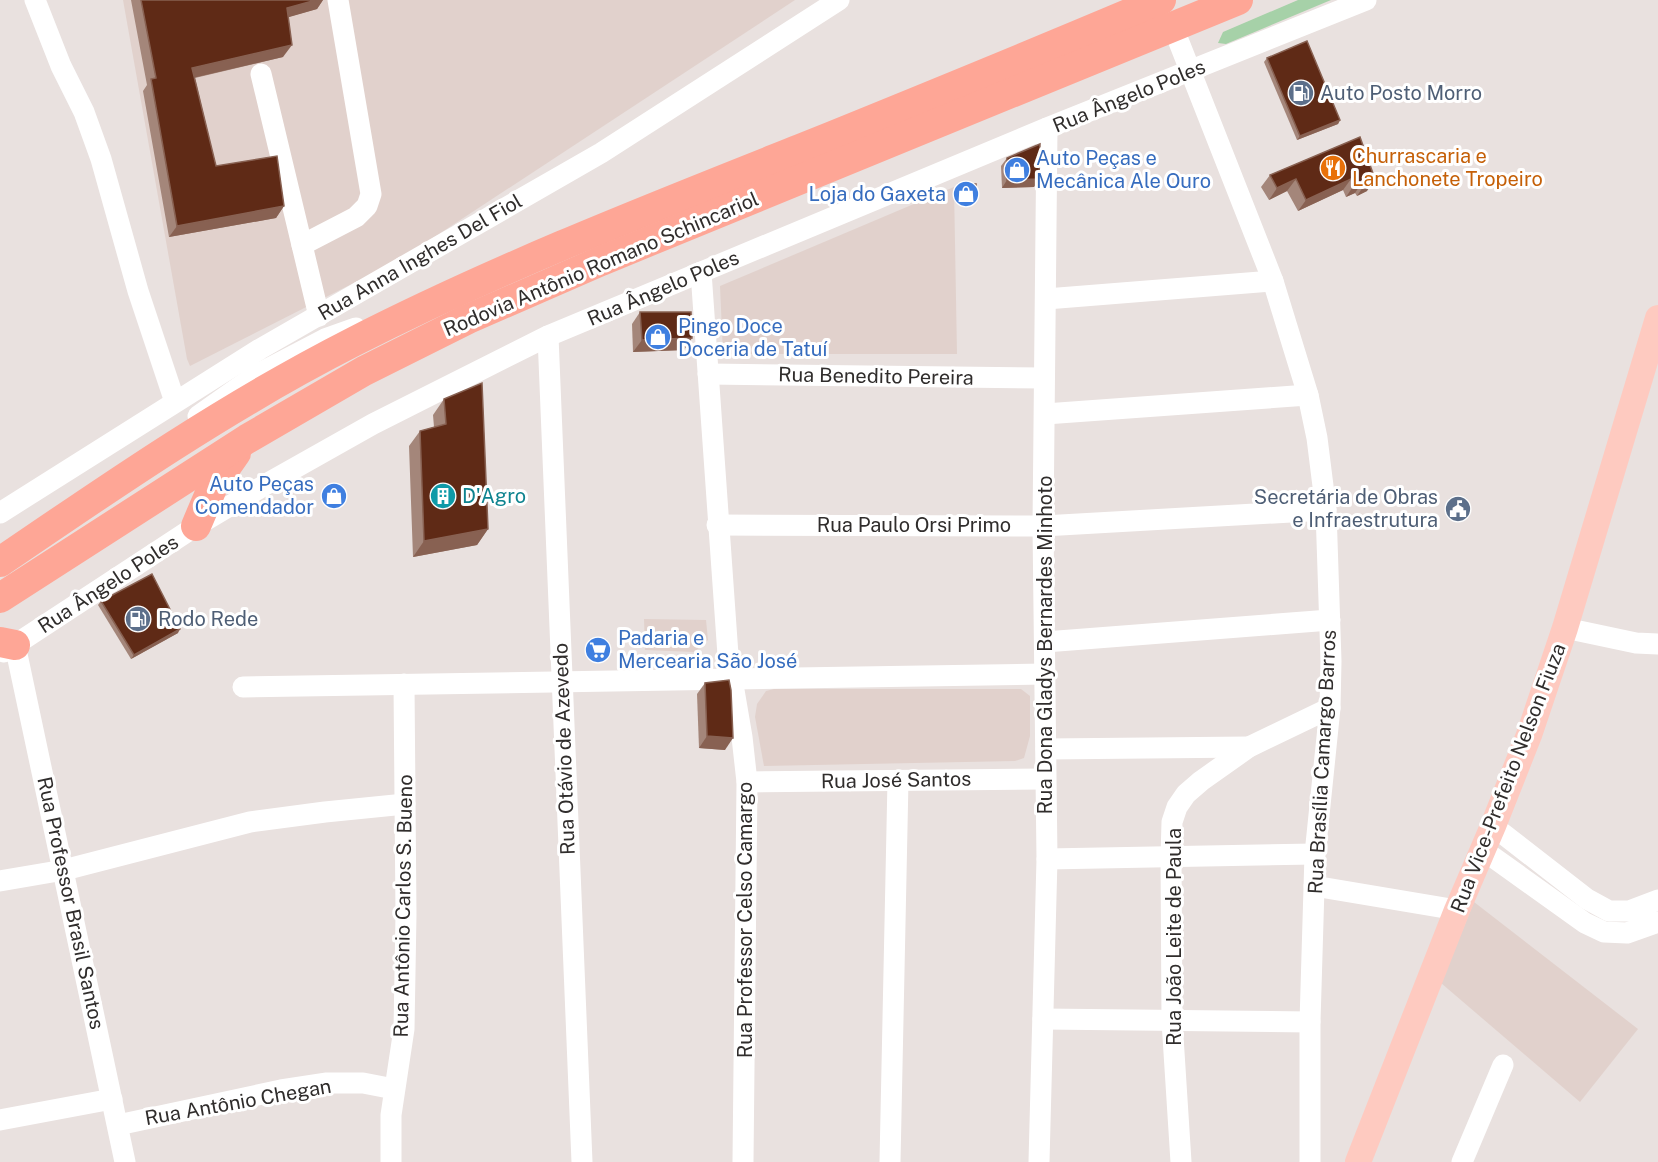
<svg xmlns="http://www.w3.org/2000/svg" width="1658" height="1162" viewBox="0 0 1658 1162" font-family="'Public Sans',sans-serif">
  <rect width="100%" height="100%" fill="#e9e1df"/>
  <g fill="#e1d1cc">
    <polygon points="123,0 795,0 401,259 190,366 187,359"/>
    <polygon points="954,187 957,354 723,354 720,286"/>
    <polygon points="644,619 706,620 708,640 694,652 645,650"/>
    <polygon points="774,689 1021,689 1030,696 1030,736 1024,758 1015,761 764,766 755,717 757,704 766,691"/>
    <polygon points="1474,902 1638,1029 1580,1102 1441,983"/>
  </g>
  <polygon fill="#a6d1a8" points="1298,0 1331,0 1226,44 1218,43 1223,32"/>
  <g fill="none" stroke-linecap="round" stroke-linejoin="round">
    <g stroke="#fff" stroke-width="21">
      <polyline points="35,0 61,66 84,112 101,159 138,291 175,402"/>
      <polyline points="1173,27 1273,281 1308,395 1317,438 1326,510 1331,661 1330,708 1315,854 1310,1022 1310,1162"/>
      <polyline points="261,74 319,316"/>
      <polyline points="302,245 356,217 367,206 371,194 338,0"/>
      <polyline points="701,272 728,655 742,737 747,782 743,1162"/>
      <polyline points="1046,299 1273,281"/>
      <polyline points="548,336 582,1162"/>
      <polyline points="708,374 1044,378"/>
      <polyline points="1045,414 1308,395"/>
      <polyline points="198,416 256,375 325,339 356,328"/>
      <polyline points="0,513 260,349 601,153 839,0"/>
      <polyline points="717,525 1043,526 1326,510"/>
      <polyline points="1565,628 1636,643 1658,644"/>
      <polyline points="1045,642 1330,620"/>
      <polyline points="15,645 125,1162"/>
      <polyline points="4,652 196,526 270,482 373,424 548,336 1047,128 1366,0"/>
      <polyline points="243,687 1045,674"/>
      <polyline points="1046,749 1249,747"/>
      <polyline points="747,782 1045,779"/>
      <polyline points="1493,826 1587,899 1609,911 1629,911 1658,900"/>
      <polyline points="1483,850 1585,923 1604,932 1627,933 1658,922"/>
      <polyline points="1047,859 1315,854"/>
      <polyline points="0,881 64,870 250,822 325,812 405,804"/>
      <polyline points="1314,886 1457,910"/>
      <polyline points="1043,1019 1310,1022"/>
      <polyline points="0,1120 112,1099"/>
      <polyline points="118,1125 281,1090 327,1083 363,1083 394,1089"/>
      <polyline points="391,1162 391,1115 404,1029 406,914 404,684"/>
      <polyline points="890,1162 898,780"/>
      <polyline points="1039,1162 1047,859 1043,526 1047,128"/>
      <polyline points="1181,1162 1172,1021 1171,857 1172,822 1177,807 1186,794 1201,781 1249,747 1330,708"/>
      <polyline points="1462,1162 1503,1065"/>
    </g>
    <polyline stroke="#fecac0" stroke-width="26" points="1358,1162 1457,910 1493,826 1529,735 1565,628 1658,318"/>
    <g stroke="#fea696" stroke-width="30">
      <polyline points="196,526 213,486 236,453"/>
      <path d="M0,562C114,484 229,405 353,342C498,268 649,209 800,149C921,100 1041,51 1161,0"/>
      <polyline points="0,598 247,439 364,371 468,319 601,261 1238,0"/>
      <polyline points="0,642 15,645"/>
    </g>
  </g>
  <g fill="#a4867a">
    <polygon points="131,0 323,0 317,9 288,17 283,57 195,78 216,166 284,206 276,218 169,237 143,91 147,85"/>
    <polygon points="1267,58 1340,120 1338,124 1297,140 1264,62"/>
    <polygon points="1360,137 1367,191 1357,196 1355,193 1346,197 1343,190 1298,211 1287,191 1269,200 1261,187 1270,175"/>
    <polygon points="1007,158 1039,179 1034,187 1002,188 1001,166"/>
    <polygon points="960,184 974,200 957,200 958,188"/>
    <polygon points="640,312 692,338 684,350 633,352 632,324"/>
    <polygon points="444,399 488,529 477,545 413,557 409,446 420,431 434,427 433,415"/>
    <polygon points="101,601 178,633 131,659 98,605"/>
    <polygon points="705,683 725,750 699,748 697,694"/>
  </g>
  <g fill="#886152">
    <polygon points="316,0 323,0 317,9 279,20 287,8"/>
    <polygon points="292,45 283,57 184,80 192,68"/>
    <polygon points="1340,120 1338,124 1297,140 1300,136"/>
    <polygon points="1039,179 1034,187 1002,188 1007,180"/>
    <polygon points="1296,179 1287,191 1269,200 1277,188"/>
    <polygon points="1351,179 1343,190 1298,211 1306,200"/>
    <polygon points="1375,179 1367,191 1357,196 1365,184"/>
    <polygon points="1363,181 1355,193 1346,197 1354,185"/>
    <polygon points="960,196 976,196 974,200 957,200"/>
    <polygon points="284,206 276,218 169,237 177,226"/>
    <polygon points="692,338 684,350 633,352 642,340"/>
    <polygon points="488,529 477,545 413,557 424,541"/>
    <polygon points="180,629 178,633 131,659 134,655"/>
    <polygon points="707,736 733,738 725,750 699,748"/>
  </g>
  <g fill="#5f2a16" stroke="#886152" stroke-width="1.5">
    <polygon points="141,0 316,0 287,8 292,45 192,68 216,166 277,156 284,206 177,226 151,79 156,78"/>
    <polygon points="1307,41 1340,120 1300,136 1267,58"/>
    <polygon points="1360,137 1375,179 1365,184 1363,181 1354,185 1351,179 1306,200 1296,179 1277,188 1270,175"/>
    <polygon points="1040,144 1039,179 1007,180 1007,158"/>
    <rect x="960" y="184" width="16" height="12"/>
    <polygon points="640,312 691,312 692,338 642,340"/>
    <polygon points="482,383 488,529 424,541 420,431 446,424 444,399"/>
    <polygon points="152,574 180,629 134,655 101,601"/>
    <polygon points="729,680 731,690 733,738 707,736 705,683"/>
  </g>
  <defs>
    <g id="fuel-disc" transform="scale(1.35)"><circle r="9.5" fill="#5c6f8a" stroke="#fff"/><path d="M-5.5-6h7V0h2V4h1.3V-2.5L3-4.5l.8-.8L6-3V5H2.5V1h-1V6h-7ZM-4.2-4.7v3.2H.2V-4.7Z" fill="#fff"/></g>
    <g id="restaurant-disc" transform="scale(1.35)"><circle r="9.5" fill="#e8710a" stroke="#fff"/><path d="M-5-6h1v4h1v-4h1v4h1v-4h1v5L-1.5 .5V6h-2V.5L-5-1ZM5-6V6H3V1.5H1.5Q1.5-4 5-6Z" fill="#fff"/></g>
    <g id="shop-disc" transform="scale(1.35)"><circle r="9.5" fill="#3f7fe0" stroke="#fff"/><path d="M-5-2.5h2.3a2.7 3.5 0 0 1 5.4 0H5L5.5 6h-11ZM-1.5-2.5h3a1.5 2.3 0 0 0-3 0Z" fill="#fff"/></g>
    <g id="building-disc" transform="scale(1.35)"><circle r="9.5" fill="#0f9aa8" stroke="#fff"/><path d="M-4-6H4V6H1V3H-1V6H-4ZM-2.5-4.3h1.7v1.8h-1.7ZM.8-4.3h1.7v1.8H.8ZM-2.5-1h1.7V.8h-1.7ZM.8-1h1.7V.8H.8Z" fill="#fff"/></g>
    <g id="civic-disc" transform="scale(1.35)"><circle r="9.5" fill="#5c6f8a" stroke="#fff"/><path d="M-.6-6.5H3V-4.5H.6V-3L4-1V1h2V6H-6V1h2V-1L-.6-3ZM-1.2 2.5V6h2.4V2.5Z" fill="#fff"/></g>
    <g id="supermarket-disc" transform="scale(1.35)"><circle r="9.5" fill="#3f7fe0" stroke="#fff"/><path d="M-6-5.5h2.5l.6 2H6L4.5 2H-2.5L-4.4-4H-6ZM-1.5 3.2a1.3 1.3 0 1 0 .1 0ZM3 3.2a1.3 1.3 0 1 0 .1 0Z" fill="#fff"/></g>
  </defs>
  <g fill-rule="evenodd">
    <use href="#fuel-disc" x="1301" y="93"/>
    <use href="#restaurant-disc" x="1333" y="168"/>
    <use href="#shop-disc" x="1017" y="170"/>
    <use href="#shop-disc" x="966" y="194"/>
    <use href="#shop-disc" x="658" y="337"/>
    <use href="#shop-disc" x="334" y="496"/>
    <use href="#building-disc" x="443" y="496"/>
    <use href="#civic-disc" x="1458" y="509"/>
    <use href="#fuel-disc" x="138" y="619"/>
    <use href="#supermarket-disc" x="598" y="650"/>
  </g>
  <g text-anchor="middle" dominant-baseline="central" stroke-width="6" stroke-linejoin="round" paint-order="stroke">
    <g font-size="20" fill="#4e5e75" stroke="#fff" text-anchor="start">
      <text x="1320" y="93">Auto Posto Morro</text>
      <text x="1438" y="497" text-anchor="end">Secretária de Obras<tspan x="1438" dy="23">e Infraestrutura</tspan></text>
      <text x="158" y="619">Rodo Rede</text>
    </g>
    <g font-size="20" fill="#302d2c" stroke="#fff">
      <text transform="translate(1129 96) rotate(-22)">Rua Ângelo Poles</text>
      <text transform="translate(420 257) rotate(-30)">Rua Anna Inghes Del Fiol</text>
      <text transform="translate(601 264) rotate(-23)">Rodovia Antônio Romano Schincariol</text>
      <text transform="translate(663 288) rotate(-23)">Rua Ângelo Poles</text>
      <text transform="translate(876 376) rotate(1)">Rua Benedito Pereira</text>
      <text x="914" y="525">Rua Paulo Orsi Primo</text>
      <text transform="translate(108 584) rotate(-33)">Rua Ângelo Poles</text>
      <text transform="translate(1045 645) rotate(-90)">Rua Dona Gladys Bernardes Minhoto</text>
      <text transform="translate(564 749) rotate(-92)">Rua Otávio de Azevedo</text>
      <text transform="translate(1322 762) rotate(-87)">Rua Brasília Camargo Barros</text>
      <text transform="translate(1508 778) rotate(-69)">Rua Vice-Prefeito Nelson Fiuza</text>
      <text transform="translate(896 780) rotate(-1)">Rua José Santos</text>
      <text transform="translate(71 903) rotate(78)">Rua Professor Brasil Santos</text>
      <text transform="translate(403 906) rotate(-89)">Rua Antônio Carlos S. Bueno</text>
      <text transform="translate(745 920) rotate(-90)">Rua Professor Celso Camargo</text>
      <text transform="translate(1174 937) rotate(-90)">Rua João Leite de Paula</text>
      <text transform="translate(238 1102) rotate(-10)">Rua Antônio Chegan</text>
    </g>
    <g font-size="20" fill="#c56008" stroke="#fff" text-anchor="start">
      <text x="1352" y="156">Churrascaria e<tspan x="1352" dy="23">Lanchonete Tropeiro</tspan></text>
    </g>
    <g font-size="20" fill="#366cbe" stroke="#fff" text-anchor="start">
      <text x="1036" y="158">Auto Peças e<tspan x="1036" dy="23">Mecânica Ale Ouro</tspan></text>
      <text x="946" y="194" text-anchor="end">Loja do Gaxeta</text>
      <text x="678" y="326">Pingo Doce<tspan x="678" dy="23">Doceria de Tatuí</tspan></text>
      <text x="314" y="484" text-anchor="end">Auto Peças<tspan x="314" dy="23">Comendador</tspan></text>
      <text x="618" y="638">Padaria e<tspan x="618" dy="23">Mercearia São José</tspan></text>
    </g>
    <g font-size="20" fill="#0d838f" stroke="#fff" text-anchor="start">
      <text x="462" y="496">D'Agro</text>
    </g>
  </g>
</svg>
